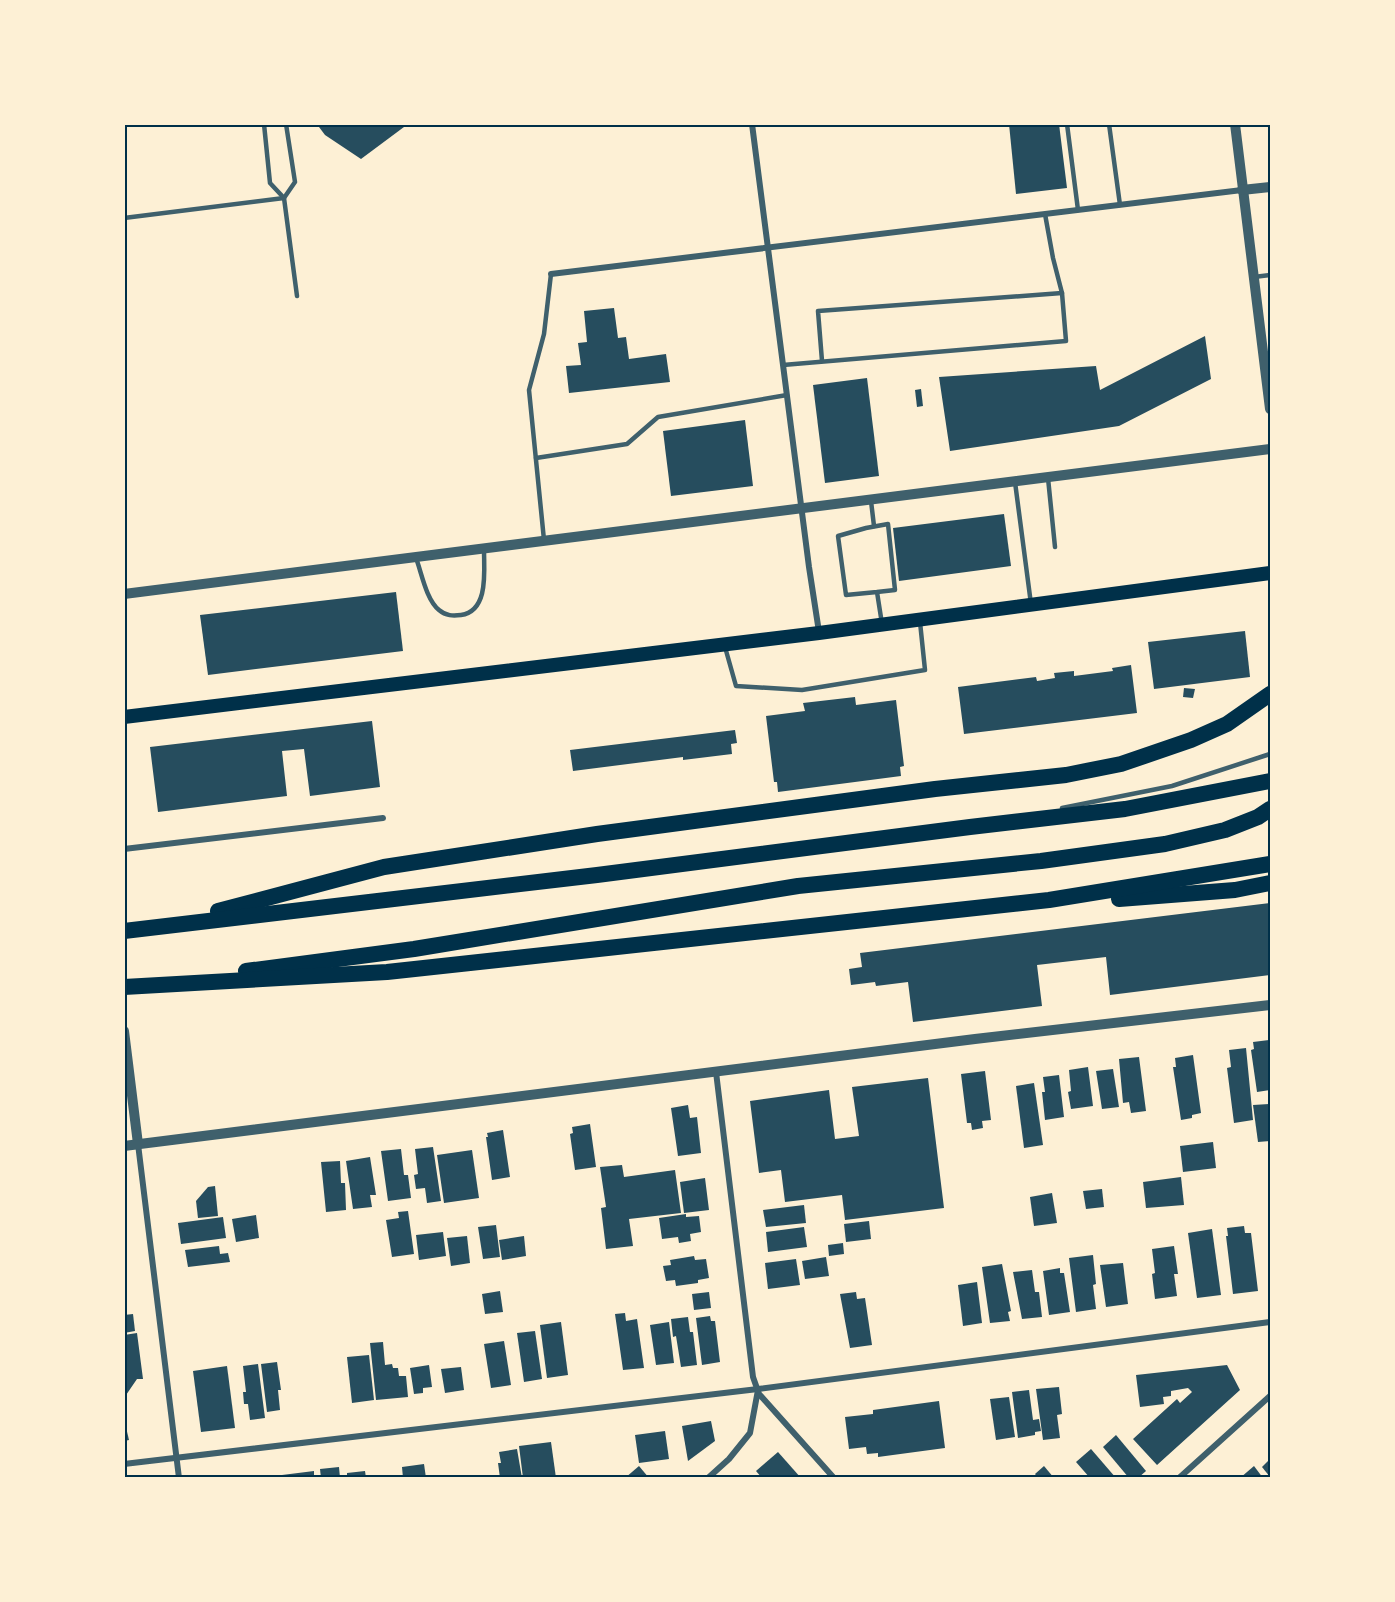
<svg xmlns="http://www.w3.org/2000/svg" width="1395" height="1602" viewBox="0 0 1395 1602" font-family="Commissioner,sans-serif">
  <rect width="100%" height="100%" fill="#fdf0d5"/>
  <g fill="#264d5e">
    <polygon points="322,124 408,124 361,159 325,135 319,127"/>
    <polygon points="1009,124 1059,124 1067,188 1016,194"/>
    <polygon points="614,308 618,338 626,337 629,359 666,354 670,382 569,393 566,366 581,365 578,343 587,342 584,311"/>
    <polygon points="1205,336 1211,379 1119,426 950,451 939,377 1096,366 1100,390"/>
    <polygon points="867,378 879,476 825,483 813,385"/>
    <polygon points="921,389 923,406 917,407 915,390"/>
    <polygon points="745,420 753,486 671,496 663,431"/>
    <polygon points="1004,514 1011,566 899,581 893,528"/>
    <polygon points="396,592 403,651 208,675 200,615"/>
    <polygon points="1245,631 1250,677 1154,689 1148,642"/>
    <polygon points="1131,665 1137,713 964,734 958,687 1036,677 1037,681 1055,678 1054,673 1074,671 1074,676 1113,671 1112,668"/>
    <polygon points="1184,688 1195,689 1193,698 1183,697"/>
    <polygon points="855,697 856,705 896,700 904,766 900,767 901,776 778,792 777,782 774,782 766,716 805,711 803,703"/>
    <polygon points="372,721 380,787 310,796 304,749 282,751 287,796 158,812 150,747"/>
    <polygon points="735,730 737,743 731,744 732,754 683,760 683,757 573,771 570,750"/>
    <polygon points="1270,903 1270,975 1110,995 1106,957 1037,965 1042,1006 913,1022 908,982 876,986 875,982 851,985 849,969 862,967 860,953"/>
    <polygon points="1269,1040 1270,1090 1257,1092 1251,1050 1254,1049 1253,1042"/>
    <polygon points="1246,1048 1253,1120 1234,1123 1227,1068 1231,1067 1229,1050"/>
    <polygon points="1193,1055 1201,1113 1192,1115 1192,1118 1181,1120 1173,1067 1176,1067 1175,1058"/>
    <polygon points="1139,1057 1146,1111 1131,1113 1129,1102 1123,1103 1119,1059"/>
    <polygon points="1088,1067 1093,1106 1071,1109 1068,1092 1071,1091 1069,1070"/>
    <polygon points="1113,1069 1119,1107 1102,1109 1096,1071"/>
    <polygon points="985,1071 991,1120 982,1121 983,1128 972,1130 971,1123 967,1123 961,1074"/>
    <polygon points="1059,1075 1064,1117 1045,1120 1042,1092 1045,1092 1043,1077"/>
    <polygon points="928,1078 944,1208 845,1220 842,1195 785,1202 781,1170 759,1173 750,1101 829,1090 835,1139 859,1136 852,1087"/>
    <polygon points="1034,1083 1043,1145 1024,1148 1016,1086"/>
    <polygon points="1269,1104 1270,1141 1258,1142 1253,1105"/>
    <polygon points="688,1105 690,1118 697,1117 701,1153 678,1156 671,1108"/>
    <polygon points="590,1124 596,1167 575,1170 570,1134 573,1133 572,1127"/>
    <polygon points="503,1130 510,1177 492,1180 486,1137 488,1137 487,1133"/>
    <polygon points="1213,1142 1216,1168 1183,1172 1180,1146"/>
    <polygon points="433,1147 441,1201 427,1203 425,1188 416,1189 414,1175 418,1174 415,1149"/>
    <polygon points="401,1149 404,1175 408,1175 411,1198 388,1201 381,1151"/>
    <polygon points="472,1150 479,1198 444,1203 437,1155"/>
    <polygon points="370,1157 376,1195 370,1195 372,1207 353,1209 346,1161"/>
    <polygon points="340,1161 341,1183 345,1183 346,1210 326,1212 321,1162"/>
    <polygon points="622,1165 624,1177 675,1170 681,1213 629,1219 633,1246 606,1249 601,1208 606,1207 600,1167"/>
    <polygon points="1181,1177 1184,1205 1146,1208 1143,1182"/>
    <polygon points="705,1178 709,1210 684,1213 680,1182"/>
    <polygon points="215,1186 218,1216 198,1218 196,1201 208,1187"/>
    <polygon points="1102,1189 1104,1207 1086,1209 1083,1191"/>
    <polygon points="1052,1193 1057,1223 1034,1226 1030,1197"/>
    <polygon points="804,1205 806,1223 766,1227 763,1210"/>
    <polygon points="408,1211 414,1254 392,1257 386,1220 399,1218 398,1212"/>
    <polygon points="686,1214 686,1217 699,1216 701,1232 690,1234 691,1241 679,1243 678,1237 662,1239 659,1218"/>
    <polygon points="256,1215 259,1238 236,1242 232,1219"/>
    <polygon points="223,1217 226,1238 181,1244 178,1223"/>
    <polygon points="869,1221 871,1239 846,1242 844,1224"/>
    <polygon points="496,1225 500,1257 483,1259 478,1227"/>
    <polygon points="1244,1226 1245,1233 1251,1233 1258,1291 1233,1294 1226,1236 1228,1236 1227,1228"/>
    <polygon points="804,1227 807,1247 768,1252 766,1232"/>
    <polygon points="1212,1229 1221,1295 1197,1298 1188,1233"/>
    <polygon points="443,1232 446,1256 419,1260 416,1235"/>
    <polygon points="467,1236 470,1263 451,1266 447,1238"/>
    <polygon points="524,1236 526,1256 502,1260 499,1240"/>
    <polygon points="843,1243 844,1254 829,1256 828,1245"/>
    <polygon points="219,1246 220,1254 228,1253 230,1262 188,1267 185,1250"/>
    <polygon points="1174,1246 1178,1274 1174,1274 1177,1296 1155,1299 1152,1274 1155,1273 1152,1249"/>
    <polygon points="1093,1255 1096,1284 1093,1285 1096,1309 1076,1312 1069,1258"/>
    <polygon points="694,1256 695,1260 706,1259 709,1278 698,1280 698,1283 676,1286 675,1280 666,1281 663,1266 671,1265 670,1260"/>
    <polygon points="826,1257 829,1276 805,1279 802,1261"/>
    <polygon points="796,1259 800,1285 768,1289 765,1263"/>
    <polygon points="1123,1263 1128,1304 1106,1307 1100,1265"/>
    <polygon points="1002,1264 1011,1311 1008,1312 1010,1321 990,1323 982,1267"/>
    <polygon points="1060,1268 1060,1273 1064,1273 1070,1312 1049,1315 1043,1271"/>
    <polygon points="1032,1270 1035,1292 1039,1292 1042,1317 1022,1319 1013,1272"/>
    <polygon points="977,1282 982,1323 963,1326 958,1285"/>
    <polygon points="500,1291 503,1312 485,1314 482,1294"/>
    <polygon points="709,1292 711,1308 694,1310 692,1294"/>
    <polygon points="856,1292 857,1299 865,1298 872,1345 850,1348 840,1294"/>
    <polygon points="625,1313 626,1321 637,1319 644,1368 623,1370 615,1314"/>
    <polygon points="133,1314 135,1331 124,1333 124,1315"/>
    <polygon points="710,1316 711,1321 715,1321 720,1362 702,1365 696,1318"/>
    <polygon points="688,1317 690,1332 693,1332 697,1365 681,1367 676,1336 673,1337 671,1319"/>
    <polygon points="561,1322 568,1375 547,1378 540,1325"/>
    <polygon points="669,1322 674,1363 656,1365 650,1325"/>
    <polygon points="535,1331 542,1379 524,1382 517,1333"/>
    <polygon points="137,1333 143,1379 137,1379 124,1398 124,1335"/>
    <polygon points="504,1341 511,1385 491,1388 484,1344"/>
    <polygon points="383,1342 385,1365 392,1364 393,1368 398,1368 399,1376 406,1376 408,1397 376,1400 370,1343"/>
    <polygon points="369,1355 374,1400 352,1403 347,1357"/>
    <polygon points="277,1362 281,1390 278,1390 280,1410 267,1412 261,1364"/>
    <polygon points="258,1364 265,1418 250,1420 248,1404 244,1404 243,1392 246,1392 243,1366"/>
    <polygon points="429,1365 432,1387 423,1388 423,1393 414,1394 410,1368"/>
    <polygon points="1227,1365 1240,1390 1157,1465 1133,1439 1177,1399 1180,1403 1192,1392 1188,1388 1171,1391 1171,1396 1163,1397 1164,1404 1140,1407 1136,1375"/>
    <polygon points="227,1366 235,1428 201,1432 193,1371"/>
    <polygon points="461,1367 464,1390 445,1393 441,1369"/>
    <polygon points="1059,1387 1062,1414 1057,1415 1060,1438 1043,1440 1036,1389"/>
    <polygon points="1029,1390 1033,1420 1039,1419 1041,1431 1035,1432 1035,1435 1018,1438 1012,1392"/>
    <polygon points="1009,1397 1015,1437 996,1440 990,1399"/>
    <polygon points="939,1401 945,1448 878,1457 878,1453 867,1454 866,1447 849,1449 845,1417 873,1414 873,1410"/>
    <polygon points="124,1419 129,1440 124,1441"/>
    <polygon points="711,1421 715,1441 688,1461 682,1426"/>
    <polygon points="665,1431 669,1459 639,1463 635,1435"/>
    <polygon points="1116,1435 1146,1471 1138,1478 1129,1478 1103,1447"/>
    <polygon points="551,1442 556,1478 523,1478 519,1446"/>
    <polygon points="517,1449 522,1478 500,1478 498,1463 501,1463 499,1452"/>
    <polygon points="1091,1449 1116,1478 1090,1478 1076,1462"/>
    <polygon points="778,1452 801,1478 762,1478 756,1471"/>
    <polygon points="1270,1459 1270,1477 1262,1467"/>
    <polygon points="424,1464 426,1478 403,1478 402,1467"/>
    <polygon points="639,1466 649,1478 625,1478"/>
    <polygon points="1044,1466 1054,1478 1038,1478 1035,1474"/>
    <polygon points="1254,1466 1263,1478 1240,1478"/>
    <polygon points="339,1467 340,1478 321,1478 320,1469"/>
    <polygon points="314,1471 314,1478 274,1478 274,1476"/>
    <polygon points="365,1471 366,1478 347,1478 347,1473"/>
  </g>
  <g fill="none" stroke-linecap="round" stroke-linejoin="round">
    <g stroke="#3f606c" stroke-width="4.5">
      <polyline points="264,124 270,183 284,198 297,296"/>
      <polyline points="1067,124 1078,210"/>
      <polyline points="1109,124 1120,205"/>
      <polyline points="124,218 284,198 295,182 286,124"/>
      <polyline points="1254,277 1270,275"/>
      <polyline points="822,361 818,311 1062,293"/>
      <polyline points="783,365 1066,341 1062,293 1053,258 1045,214"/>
      <polyline points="536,458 627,444 658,417 787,395"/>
      <polyline points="1048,478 1055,547"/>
      <polyline points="1015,482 1031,604"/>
      <polyline points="871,501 874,526"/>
      <polyline points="544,540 529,390 544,334 551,274"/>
      <path d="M416,558C422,574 426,599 439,610C446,616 453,616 461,615C489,611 484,571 484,550"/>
      <polyline points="877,592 895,590 888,524 866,528 838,536 846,595 877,592 882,624"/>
      <polyline points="725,647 736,686 802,690 925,670 920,622"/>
      <polyline points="1062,808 1172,786 1270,754"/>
    </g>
    <g stroke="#3f606c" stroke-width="6">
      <polyline points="752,124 809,567 819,632"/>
      <polyline points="551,274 1242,190"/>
      <polyline points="124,849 383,818"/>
      <polyline points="716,1072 753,1377 759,1394 834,1478"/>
      <polyline points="138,1144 179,1478"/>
      <polyline points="124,1464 758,1389 1270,1322"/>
      <polyline points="708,1478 729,1459 750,1433 758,1390"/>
      <polyline points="1179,1478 1270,1396"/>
    </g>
    <g stroke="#3f606c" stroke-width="10">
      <polyline points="1235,124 1270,409"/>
      <polyline points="1242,190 1270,187"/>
      <polyline points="124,594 1270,449"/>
      <polyline points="124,1031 138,1144"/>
      <polyline points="124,1146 975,1039 1270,1005"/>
    </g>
    <polyline stroke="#003049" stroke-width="14" points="124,717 819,633 1270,573"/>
    <g stroke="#003049" stroke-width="16">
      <polyline points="1119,899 1235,890 1270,883"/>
      <polyline points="218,911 384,867 597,834 935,789 1066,775 1121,764 1191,740 1227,724 1270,694"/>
      <polyline points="124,931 597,875 970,827 1125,809 1270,781"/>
      <polyline points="246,971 414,949 798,886 1041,861 1165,844 1225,830 1258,817 1270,809"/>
      <polyline points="124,987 387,972 1049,900 1270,864"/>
    </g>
  </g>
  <rect width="1395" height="1602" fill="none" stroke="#fdf0d5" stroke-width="252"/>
  <rect x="126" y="126" width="1143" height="1350" fill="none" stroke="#003049" stroke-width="2"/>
</svg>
